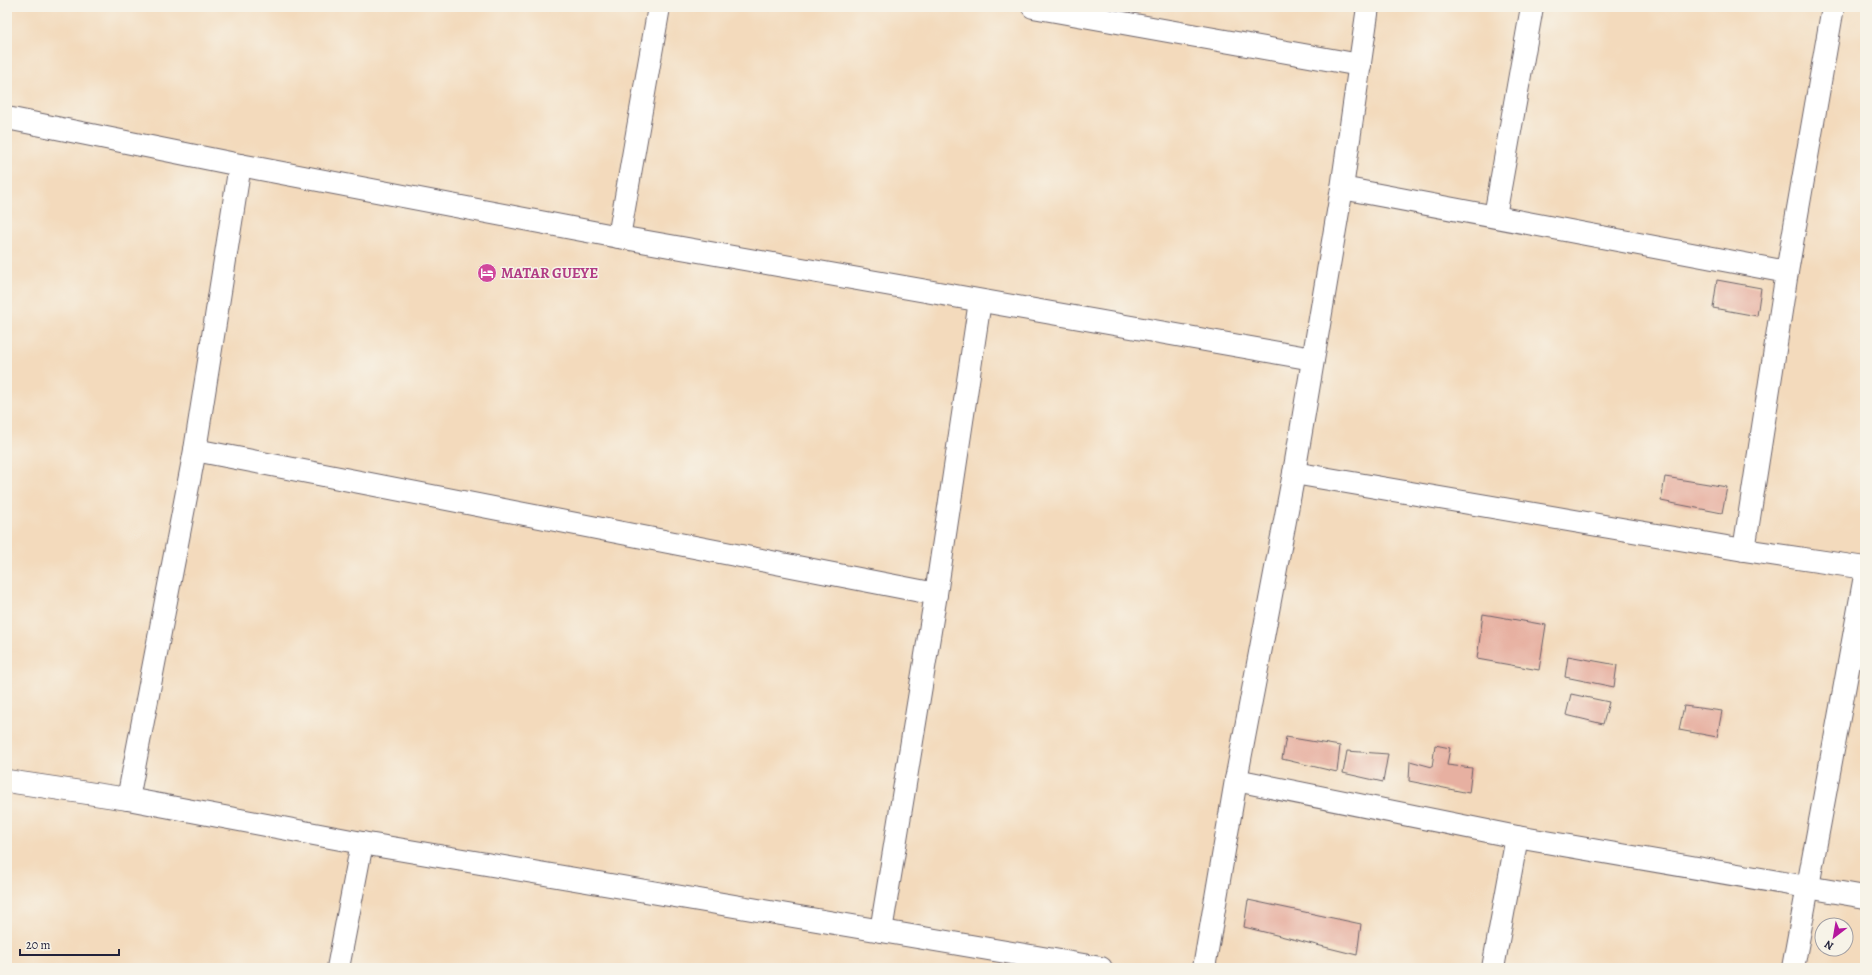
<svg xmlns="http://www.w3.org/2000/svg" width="1872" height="975" viewBox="0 0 1872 975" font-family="Alegreya,serif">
  <rect width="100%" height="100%" fill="#f7f3e8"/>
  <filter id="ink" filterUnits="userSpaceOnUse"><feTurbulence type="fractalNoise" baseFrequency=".025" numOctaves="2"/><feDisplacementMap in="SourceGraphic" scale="8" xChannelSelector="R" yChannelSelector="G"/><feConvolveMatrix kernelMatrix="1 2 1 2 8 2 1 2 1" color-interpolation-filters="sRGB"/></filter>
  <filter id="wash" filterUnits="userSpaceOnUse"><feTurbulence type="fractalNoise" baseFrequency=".012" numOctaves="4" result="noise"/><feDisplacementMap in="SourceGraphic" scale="16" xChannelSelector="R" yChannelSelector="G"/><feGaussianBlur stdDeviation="0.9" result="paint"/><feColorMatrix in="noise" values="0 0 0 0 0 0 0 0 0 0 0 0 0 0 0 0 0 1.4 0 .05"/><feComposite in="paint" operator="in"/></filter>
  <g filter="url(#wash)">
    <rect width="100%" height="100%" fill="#f3dabc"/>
    <g id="blocks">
      <g fill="#e7b0a1">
        <polygon points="1717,280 1761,288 1757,316 1713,308"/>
        <polygon points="1665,477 1727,487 1722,513 1661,501"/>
        <polygon points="1483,614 1546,625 1539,670 1477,659"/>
        <polygon points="1568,656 1617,665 1614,687 1565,677"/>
        <polygon points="1571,694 1609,702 1603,724 1566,715"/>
        <polygon points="1684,706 1722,711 1717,737 1679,730"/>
        <polygon points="1286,737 1340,746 1337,772 1282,759"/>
        <polygon points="1435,745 1450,748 1447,765 1472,768 1469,793 1409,781 1410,761 1432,767"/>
        <polygon points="1347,751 1388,754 1383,782 1343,773"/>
        <polygon points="1248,900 1361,924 1357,955 1244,927"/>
      </g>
    </g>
  </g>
  <g filter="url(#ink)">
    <use href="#blocks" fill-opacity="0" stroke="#6b6268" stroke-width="1"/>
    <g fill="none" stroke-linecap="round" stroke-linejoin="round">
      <g stroke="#6b6268" stroke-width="24">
        <g id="street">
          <polyline points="1033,7 1360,65"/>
          <polyline points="7,118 240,165 619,237 1313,359"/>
          <polyline points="1342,188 1787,272"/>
          <polyline points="1495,216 1532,7"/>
          <polyline points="619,237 659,7"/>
          <polyline points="195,450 936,594"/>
          <polyline points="1294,473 1744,550 1865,568"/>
          <polyline points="1744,550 1787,272 1833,7"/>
          <polyline points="1236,780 1517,837 1865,897"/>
          <polyline points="7,781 128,799 362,843 1101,968"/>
          <polyline points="128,799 195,450 240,165"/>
          <polyline points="881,931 936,594 980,301"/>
          <polyline points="338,968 362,843"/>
          <polyline points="1204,968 1236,780 1294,473 1342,188 1368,7"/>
          <polyline points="1493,968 1517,837"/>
          <polyline points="1793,968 1865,576"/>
        </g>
      </g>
      <use href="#street" stroke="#fff" stroke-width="22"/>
    </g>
  </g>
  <defs>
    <g id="hotel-disc" transform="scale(1)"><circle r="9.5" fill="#d1479c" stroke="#f7f3e8"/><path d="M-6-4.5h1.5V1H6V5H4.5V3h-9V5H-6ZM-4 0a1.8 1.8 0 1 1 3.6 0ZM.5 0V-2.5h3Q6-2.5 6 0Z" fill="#fff"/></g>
  </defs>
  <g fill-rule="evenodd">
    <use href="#hotel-disc" x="487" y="273"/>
  </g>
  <g text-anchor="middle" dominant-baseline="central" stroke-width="3" stroke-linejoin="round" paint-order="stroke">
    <g font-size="15" font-weight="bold" fill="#b23c85" stroke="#f7f3e8" text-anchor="start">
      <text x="501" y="273">MATAR GUEYE</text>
    </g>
  </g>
  <rect width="1872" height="975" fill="none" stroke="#f7f3e8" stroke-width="24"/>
  <g transform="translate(1834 937) rotate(211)"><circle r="19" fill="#f7f3e8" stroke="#a29fa3"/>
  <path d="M0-3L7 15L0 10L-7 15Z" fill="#b5179e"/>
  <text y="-6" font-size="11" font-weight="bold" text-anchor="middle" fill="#22223b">N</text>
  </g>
  <path d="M20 949v6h99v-6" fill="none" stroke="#22223b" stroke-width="2"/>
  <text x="26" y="949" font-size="12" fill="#22223b" stroke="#f7f3e8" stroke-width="3" paint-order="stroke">20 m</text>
</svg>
